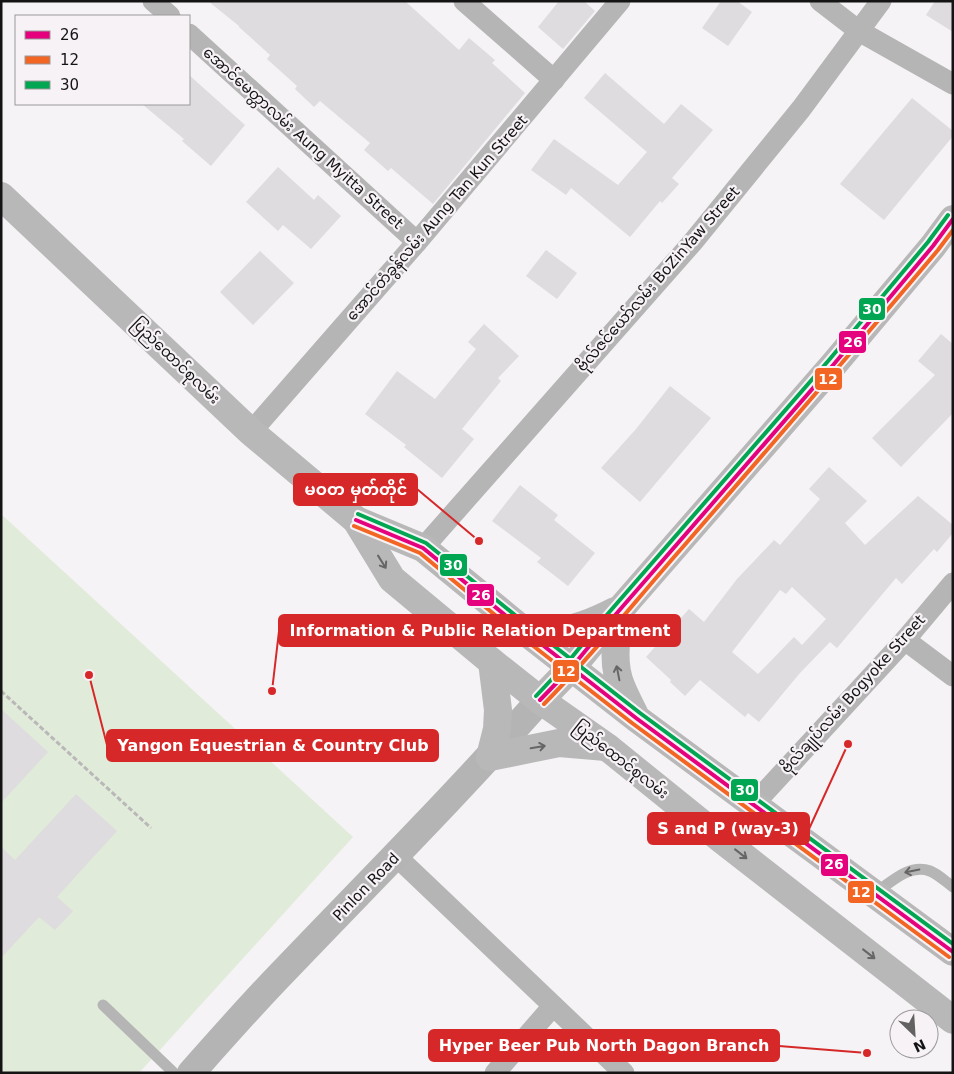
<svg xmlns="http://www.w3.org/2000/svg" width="954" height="1074" viewBox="0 0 954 1074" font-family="'DejaVu Sans','Noto Sans Myanmar',sans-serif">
  <rect width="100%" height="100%" fill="#f5f3f5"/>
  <polygon fill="#e1ebda" points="1,514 353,837 139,1073 1,1073"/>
  <g fill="#dedcde" fill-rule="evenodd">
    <polygon points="208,1 405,1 459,50 469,38 495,60 492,63 525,93 433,204 391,168 388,171 364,150 370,143 320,101 314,107 295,89 297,86 267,59 270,55 239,27 239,26"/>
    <polygon points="559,1 584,1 595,11 563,49 538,27"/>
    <polygon points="721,1 737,1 752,12 728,46 702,28"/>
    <polygon points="935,1 953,1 953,32 926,15"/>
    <polygon points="605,73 664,124 681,104 713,130 672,178 679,184 662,203 660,201 630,237 571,188 566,195 531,170 554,139 618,185 647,152 584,98"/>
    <polygon points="189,75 245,125 211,166 182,141 184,139 142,104 189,104"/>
    <polygon points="912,98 953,131 953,136 884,220 840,184"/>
    <polygon points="278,167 314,200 318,195 341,216 311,249 283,225 278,231 246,202"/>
    <polygon points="546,250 577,273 557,299 526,276"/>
    <polygon points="260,251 294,283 253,325 220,292"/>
    <polygon points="484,324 519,356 498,378 501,381 462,429 474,439 442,478 404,447 406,445 365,414 397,371 435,399 476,349 468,342"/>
    <polygon points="941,334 953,344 953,413 901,467 872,438 935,375 918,361"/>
    <polygon points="670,386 711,418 640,502 601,468 636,429"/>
    <path d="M829,467L867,501L845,523L865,545L918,496L953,525V533L937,552L934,549L902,584L896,578L837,648L830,642L800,673L759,722L748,713L745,717L700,680L685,696L670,682L671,680L646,657L689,609L704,622L737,579L774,540L780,545L820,499L809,489ZM792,587L826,619L802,645L794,637L758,674L732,652L780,590L786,594Z"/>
    <polygon points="520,485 558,515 554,520 595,553 568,586 537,562 541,558 492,521"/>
    <polygon points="1,709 48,752 1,803"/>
    <polygon points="76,794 117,831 57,897 73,911 55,930 39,917 1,958 1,847 15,860"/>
  </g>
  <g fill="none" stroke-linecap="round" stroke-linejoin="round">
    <polyline stroke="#b9b7b8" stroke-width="3" stroke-dasharray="5 2.5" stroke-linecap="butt" points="1,691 151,828"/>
    <g stroke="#b6b5b5" stroke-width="11">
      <path d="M874,894C890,883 909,863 930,871C938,874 946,882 953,887"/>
      <polyline points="103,1005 174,1073"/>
    </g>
    <g stroke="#b6b5b5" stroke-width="21">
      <polyline points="153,1 170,16"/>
      <polyline points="464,1 554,80"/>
      <polyline points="820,1 859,31 953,84"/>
      <polyline points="189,34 417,242"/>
      <polyline points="251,432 417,242 620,1"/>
      <polyline points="423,548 692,243 801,109 881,1"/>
      <polyline points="905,640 953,676"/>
      <polyline points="753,805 905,640 953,583"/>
      <polyline points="396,856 624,1073"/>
      <polyline points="495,1073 553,1006"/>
    </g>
    <path stroke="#b5b4b5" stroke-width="28" d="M191,1073C221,1039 251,1005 283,972C369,882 457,794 540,700"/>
    <g stroke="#b9b8b9" stroke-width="28">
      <polyline points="1,196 251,432 356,520 392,579 492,662 540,700 607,747 721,839 953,1020"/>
      <polyline points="356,520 423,548 522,629 636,718 953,952"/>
      <path d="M621,609C617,631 612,658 619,680C623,692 629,703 634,713"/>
      <path d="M522,629C531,630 541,632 550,631C573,631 595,621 615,611"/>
      <polyline points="492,662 498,710 497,729 490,757 559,743 606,747"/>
      <polyline points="540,700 572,667 610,621 834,364 933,246 953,219"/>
    </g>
    <g stroke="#f6f2f6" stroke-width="8">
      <g id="bus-1">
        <polyline points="356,520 423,548 522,629 636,718 953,952"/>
        <polyline points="540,700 572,667 610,621 834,364 933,246 953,219"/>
      </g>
    </g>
    <g stroke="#f6f2f6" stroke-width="8">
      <g id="bus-2">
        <polyline points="354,526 420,553 518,634 632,723 949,957"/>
        <path d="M544,704C593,655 636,600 682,548C768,449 854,350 938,250L953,230"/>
      </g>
    </g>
    <g stroke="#f6f2f6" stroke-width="8">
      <g id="bus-3">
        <polyline points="358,514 426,543 526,624 640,713 953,944"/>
        <polyline points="536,696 567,663 605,617 829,360 928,242 948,215"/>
      </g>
    </g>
    <use href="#bus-1" stroke="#e5007d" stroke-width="4"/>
    <use href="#bus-2" stroke="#f26522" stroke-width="4"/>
    <use href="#bus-3" stroke="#00a651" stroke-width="4"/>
  </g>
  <defs><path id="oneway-shaft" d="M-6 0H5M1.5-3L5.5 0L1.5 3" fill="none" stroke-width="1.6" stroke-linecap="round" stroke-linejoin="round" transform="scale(1.25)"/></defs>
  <g stroke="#676667">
    <use href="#oneway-shaft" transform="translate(382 562) rotate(58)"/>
    <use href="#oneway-shaft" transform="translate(618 673) rotate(-101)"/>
    <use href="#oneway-shaft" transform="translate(538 747) rotate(-10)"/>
    <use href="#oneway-shaft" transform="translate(741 854) rotate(38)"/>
    <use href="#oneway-shaft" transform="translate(869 954) rotate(38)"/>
  </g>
  <use stroke="#666465" href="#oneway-shaft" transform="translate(912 871) rotate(169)"/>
  <g text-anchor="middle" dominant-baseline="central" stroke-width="4.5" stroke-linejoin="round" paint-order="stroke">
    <g font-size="15" fill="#151415" stroke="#f6f2f6">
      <text transform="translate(303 138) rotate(42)">အောင်မေတ္တာလမ်း Aung Myitta Street</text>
      <text transform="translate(437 218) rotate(-49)">အောင်တံခွန်လမ်း Aung Tan Kun Street</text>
      <text transform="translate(658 279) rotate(-49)">ဗိုလ်ဇင်ယော်လမ်း BoZinYaw Street</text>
      <text transform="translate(176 361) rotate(44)">ပြည်ထောင်စုလမ်း</text>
      <text transform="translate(853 694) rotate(-48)">ဗိုလ်ချုပ်လမ်း Bogyoke Street</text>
      <text transform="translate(621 760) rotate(38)">ပြည်ထောင်စုလမ်း</text>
      <text transform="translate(366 887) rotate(-46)">Pinlon Road</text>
    </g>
  </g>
  <path fill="none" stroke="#d62828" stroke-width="2" d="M479 541L417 489M272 691L279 631M89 675L107 745M848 744L809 829M867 1053L779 1046"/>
  <g fill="#d62828" stroke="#f6f2f6" stroke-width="2">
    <circle cx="479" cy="541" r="5"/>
    <circle cx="272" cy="691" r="5"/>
    <circle cx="89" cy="675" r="5"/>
    <circle cx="848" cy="744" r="5"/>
    <circle cx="867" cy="1053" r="5"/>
  </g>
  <g fill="#d62828" stroke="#d62828" stroke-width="2">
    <rect x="294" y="474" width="123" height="31" rx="5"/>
    <rect x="279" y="615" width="401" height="31" rx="5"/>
    <rect x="107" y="730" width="331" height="31" rx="5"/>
    <rect x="648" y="813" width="161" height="31" rx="5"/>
    <rect x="429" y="1030" width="350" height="31" rx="5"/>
  </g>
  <g font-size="16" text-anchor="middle" font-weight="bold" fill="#fff">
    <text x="356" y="495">မဝတ မှတ်တိုင်</text>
    <text x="480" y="636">Information &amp; Public Relation Department</text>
    <text x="273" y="751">Yangon Equestrian &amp; Country Club</text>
    <text x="728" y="834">S and P (way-3)</text>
    <text x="604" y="1051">Hyper Beer Pub North Dagon Branch</text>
  </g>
  <g stroke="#f6f2f6" stroke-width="2">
    <rect x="858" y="297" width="28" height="24" rx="5" fill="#00a651"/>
    <rect x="838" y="330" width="29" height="24" rx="5" fill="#e5007d"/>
    <rect x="814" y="367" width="29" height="24" rx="5" fill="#f26522"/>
    <rect x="439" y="553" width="29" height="24" rx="5" fill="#00a651"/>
    <rect x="466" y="583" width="29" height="24" rx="5" fill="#e5007d"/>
    <rect x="552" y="659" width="28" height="24" rx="5" fill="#f26522"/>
    <rect x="730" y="778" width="29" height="24" rx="5" fill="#00a651"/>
    <rect x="820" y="853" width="29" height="24" rx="5" fill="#e5007d"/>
    <rect x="847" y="880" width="28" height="24" rx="5" fill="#f26522"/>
  </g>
  <g font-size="14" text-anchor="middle" font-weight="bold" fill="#fff">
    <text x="872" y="314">30</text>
    <text x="853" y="347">26</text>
    <text x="828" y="384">12</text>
    <text x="453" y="570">30</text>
    <text x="481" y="600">26</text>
    <text x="566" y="676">12</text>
    <text x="745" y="795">30</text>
    <text x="834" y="869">26</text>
    <text x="861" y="897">12</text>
  </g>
  <rect width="954" height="1074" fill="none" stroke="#151415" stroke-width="5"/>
  <rect x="15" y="15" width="175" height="90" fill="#f6f2f6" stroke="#9c999c"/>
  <rect x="25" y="31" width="25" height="8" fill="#e5007d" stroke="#9c999c"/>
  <text x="60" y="40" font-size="15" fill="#151415">26</text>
  <rect x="25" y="56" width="25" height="8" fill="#f26522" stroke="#9c999c"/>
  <text x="60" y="65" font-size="15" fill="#151415">12</text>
  <rect x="25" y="81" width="25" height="8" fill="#00a651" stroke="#9c999c"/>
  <text x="60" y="90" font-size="15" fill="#151415">30</text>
  <g transform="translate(914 1034) rotate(155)"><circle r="24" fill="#f6f2f6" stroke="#9c999c"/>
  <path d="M0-4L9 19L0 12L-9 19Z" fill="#636263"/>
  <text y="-8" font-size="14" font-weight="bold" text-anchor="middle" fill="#151415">N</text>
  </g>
</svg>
